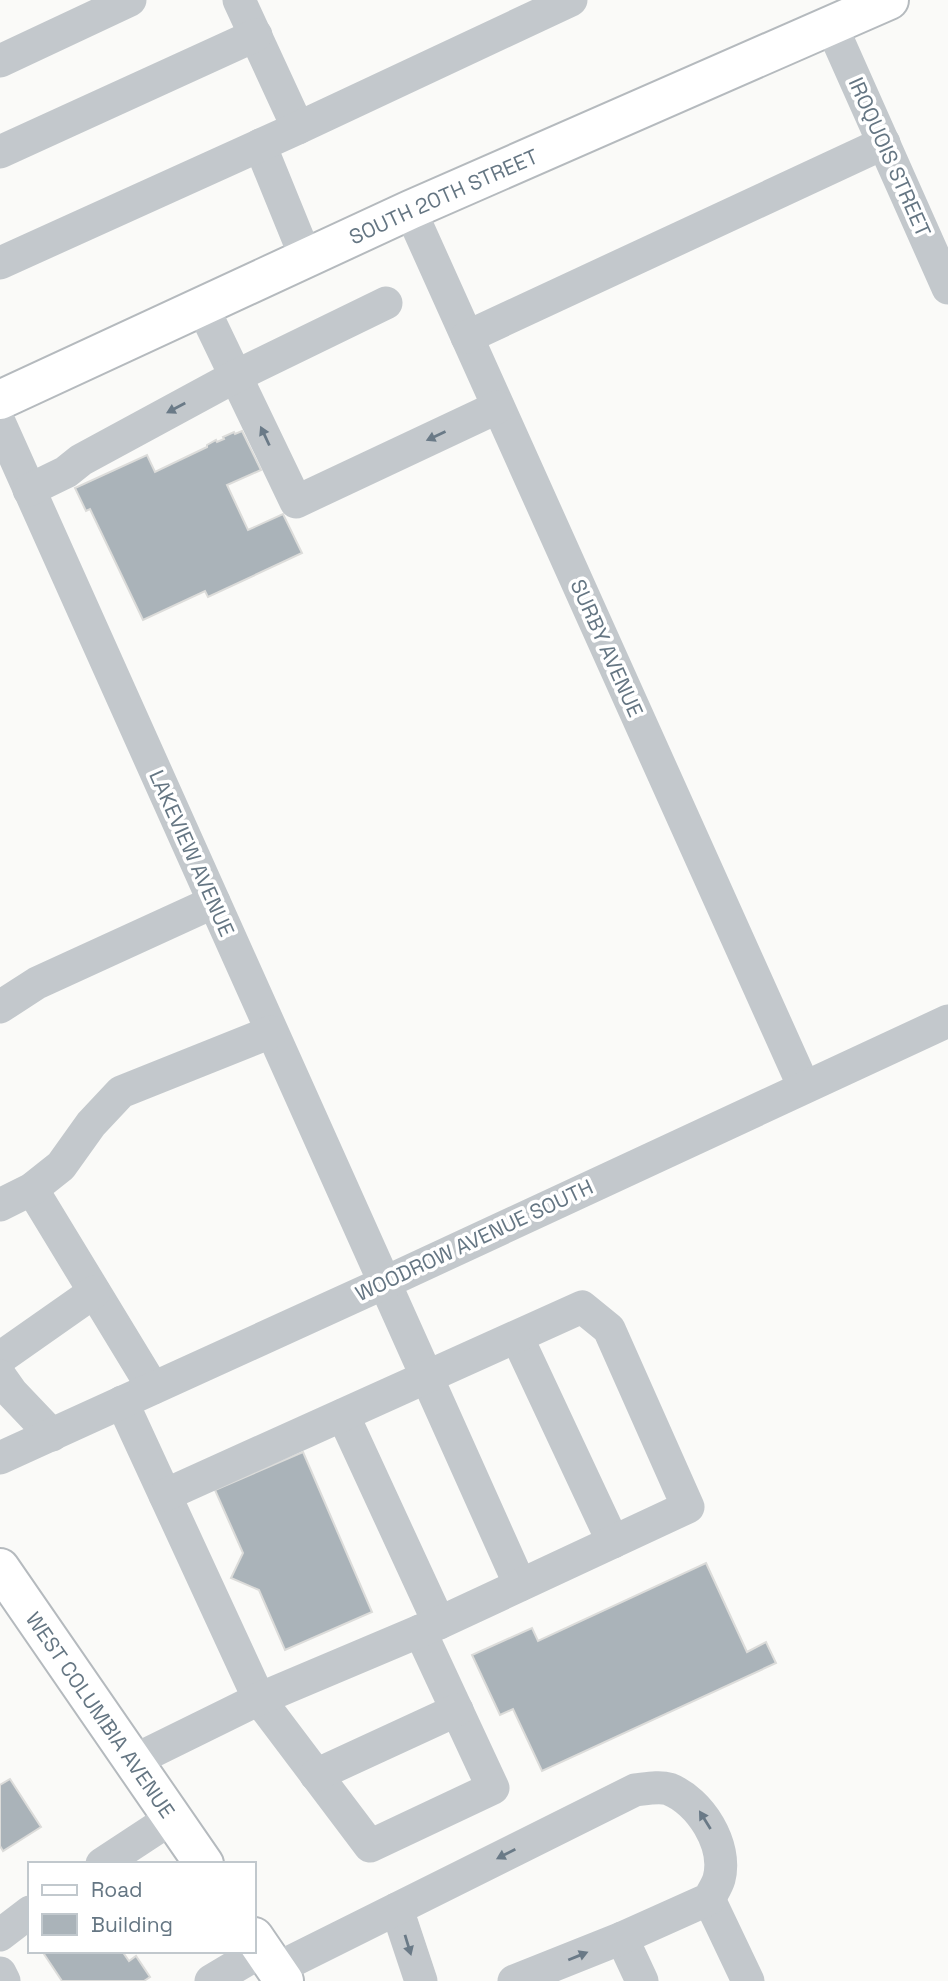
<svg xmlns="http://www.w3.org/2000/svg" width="948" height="1981" viewBox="0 0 948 1981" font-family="'Space Grotesk',sans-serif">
  <rect width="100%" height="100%" fill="#fafaf8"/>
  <g fill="#aab3b9" stroke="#dcdcda" stroke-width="2">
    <polygon points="242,431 261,470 227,485 248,530 283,514 302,553 208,597 205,591 143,620 90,509 86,511 75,488 147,455 155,472 207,447 207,445 216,440 217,442 224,439 223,437 234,432 235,434"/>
    <polygon points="303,1452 372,1612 285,1650 259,1590 231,1578 243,1553 215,1490"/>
    <polygon points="706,1563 747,1652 766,1642 776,1663 542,1771 513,1709 500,1715 472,1655 532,1628 538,1641"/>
    <polygon points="10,1779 41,1827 3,1851 0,1846 0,1785"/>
    <polygon points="42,1951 122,1951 129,1961 136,1956 150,1977 144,1981 62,1981"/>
  </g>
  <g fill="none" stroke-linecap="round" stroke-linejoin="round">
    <g stroke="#b5babe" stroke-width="42">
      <g id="major">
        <path id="s1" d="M0,400L410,210L889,0"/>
        <path id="s2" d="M0,1568L204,1864"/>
        <polyline points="254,1937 284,1981"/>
      </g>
    </g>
    <g stroke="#c3c8cc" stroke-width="33">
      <polyline points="239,0 298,128"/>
      <polyline points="831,25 948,288"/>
      <polyline points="0,61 130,0"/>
      <polyline points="260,145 306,258"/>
      <polyline points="0,152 256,35"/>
      <polyline points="410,210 804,1087"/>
      <polyline points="0,263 298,128 571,0"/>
      <polyline points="202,306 296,502 498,407"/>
      <polyline points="467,337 884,143"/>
      <polyline points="0,424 520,1585"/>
      <polyline points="29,490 66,472 81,460 236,376 386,303"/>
      <polyline points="0,1007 37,983 214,902"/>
      <polyline points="32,1189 153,1388"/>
      <polyline points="0,1205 32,1189 61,1166 91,1124 121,1092 271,1032"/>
      <polyline points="517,1337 613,1542"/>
      <polyline points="0,1358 94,1292"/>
      <polyline points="0,1376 12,1393 52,1435"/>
      <polyline points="122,1402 259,1699 370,1846 493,1788 420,1631"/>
      <polyline points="343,1415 439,1623"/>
      <polyline points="0,1458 384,1283 948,1021"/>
      <polyline points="133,1761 259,1699 439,1623 688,1507 609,1329 582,1307 165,1495"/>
      <polyline points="316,1775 457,1710"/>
      <polyline points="102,1864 172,1818"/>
      <polyline points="709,1899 748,1981"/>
      <polyline points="397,1909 421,1981"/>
      <polyline points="0,1935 30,1912"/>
      <polyline points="622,1938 642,1981"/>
      <path d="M276,1969L635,1790C645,1789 659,1786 669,1789C700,1801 728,1845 719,1879C717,1886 712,1893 709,1899L622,1938L514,1981"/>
      <polyline points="0,1973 4,1981"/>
      <polyline points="211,1981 263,1950"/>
    </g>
    <use href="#major" stroke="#fff" stroke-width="38"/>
  </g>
  <defs><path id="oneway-solid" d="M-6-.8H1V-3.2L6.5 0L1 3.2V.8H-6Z" transform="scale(1.75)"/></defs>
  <g fill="#6a7a87">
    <use href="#oneway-solid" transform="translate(176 408) rotate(152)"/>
    <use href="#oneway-solid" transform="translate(265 436) rotate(-115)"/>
    <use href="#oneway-solid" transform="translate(436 436) rotate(155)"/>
    <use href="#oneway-solid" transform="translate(705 1820) rotate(-122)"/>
    <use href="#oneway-solid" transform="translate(506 1854) rotate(153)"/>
    <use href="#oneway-solid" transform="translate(408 1945) rotate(73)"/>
    <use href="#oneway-solid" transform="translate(578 1956) rotate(-22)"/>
  </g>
  <g text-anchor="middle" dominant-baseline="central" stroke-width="7" stroke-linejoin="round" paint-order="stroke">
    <g font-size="21" fill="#657683" stroke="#fff">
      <text transform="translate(890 157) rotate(66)">IROQUOIS STREET</text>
      <text stroke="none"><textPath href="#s1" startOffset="488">SOUTH 20TH STREET</textPath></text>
      <text transform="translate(607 648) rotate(66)">SURBY AVENUE</text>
      <text transform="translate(192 853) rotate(66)">LAKEVIEW AVENUE</text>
      <text transform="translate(474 1240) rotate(-25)">WOODROW AVENUE SOUTH</text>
      <text stroke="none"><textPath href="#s2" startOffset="178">WEST COLUMBIA AVENUE</textPath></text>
    </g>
  </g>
  <rect x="28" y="1862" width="228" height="91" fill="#ffffff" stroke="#c1c8cd" stroke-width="2"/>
  <rect x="42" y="1885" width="35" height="10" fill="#ffffff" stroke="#c1c8cd" stroke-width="2"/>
  <text x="91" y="1897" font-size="21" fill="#657683">Road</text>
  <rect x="42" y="1914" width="35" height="21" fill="#aab3b9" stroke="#c1c8cd" stroke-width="2"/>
  <text x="91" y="1932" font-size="21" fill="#657683">Building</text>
</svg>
